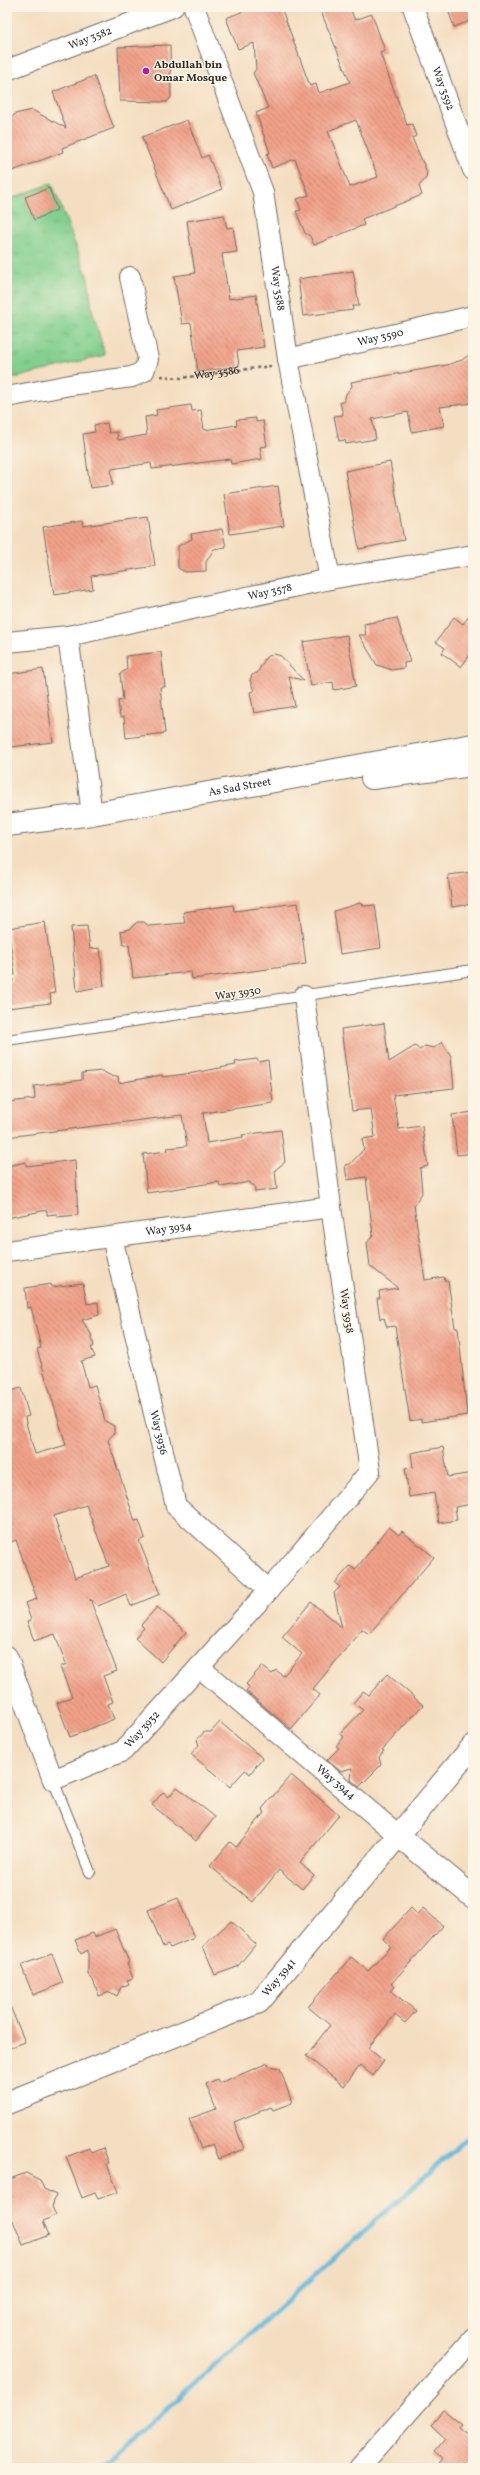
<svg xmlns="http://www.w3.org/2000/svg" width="480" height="2475" viewBox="0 0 480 2475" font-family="Vollkorn,serif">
  <defs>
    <pattern id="park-tufts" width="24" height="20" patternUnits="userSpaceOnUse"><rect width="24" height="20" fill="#82cf8e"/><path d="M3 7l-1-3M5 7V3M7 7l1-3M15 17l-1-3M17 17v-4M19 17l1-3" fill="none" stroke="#70b27b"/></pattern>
    <pattern id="building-back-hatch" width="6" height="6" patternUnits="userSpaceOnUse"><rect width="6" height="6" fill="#f1a189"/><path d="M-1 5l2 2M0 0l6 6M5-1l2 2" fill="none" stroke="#c38370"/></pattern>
  </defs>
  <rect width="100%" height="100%" fill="#fcf5e5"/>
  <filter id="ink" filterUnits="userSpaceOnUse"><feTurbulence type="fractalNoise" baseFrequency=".025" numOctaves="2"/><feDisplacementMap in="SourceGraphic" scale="8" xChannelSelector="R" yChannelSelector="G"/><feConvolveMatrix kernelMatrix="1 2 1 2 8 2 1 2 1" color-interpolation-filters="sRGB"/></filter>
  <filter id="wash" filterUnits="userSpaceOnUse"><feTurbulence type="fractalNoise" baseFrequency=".012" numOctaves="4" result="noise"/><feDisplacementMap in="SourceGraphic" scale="16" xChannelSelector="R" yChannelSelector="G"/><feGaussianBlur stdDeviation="0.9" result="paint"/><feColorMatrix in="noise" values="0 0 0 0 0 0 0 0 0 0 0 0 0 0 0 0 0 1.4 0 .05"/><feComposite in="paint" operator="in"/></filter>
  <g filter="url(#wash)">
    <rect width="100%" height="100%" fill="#f4dec1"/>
    <polygon fill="url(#park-tufts)" stroke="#567d5c" points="52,183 88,278 92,309 105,355 7,380 7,200"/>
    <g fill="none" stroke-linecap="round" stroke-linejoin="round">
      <polyline stroke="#5eb7dc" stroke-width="5" points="101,2468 473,2133"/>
    </g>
    <g id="blocks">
      <g fill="url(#building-back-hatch)" fill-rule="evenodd">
        <path d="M254,7H281L310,86L316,84L319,93L350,82L319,7H360L351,11L355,20L372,14L385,51L380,53L407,125L412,124L416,136L412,138L427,172L426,178L419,186L422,195L362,219L364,225L314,245L310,236L305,233L296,211L301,210L297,199L309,195L295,159L272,168L267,154L270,153L256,113L268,108L253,73L256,69L254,43L238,49L226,18ZM356,120L378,177L350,187L328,131Z"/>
        <polygon points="447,7 473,7 473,20 454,27"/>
        <polygon points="170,45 171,97 167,102 120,101 118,47"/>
        <polygon points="94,76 114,128 62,148 63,152 7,173 7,123 15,114 32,110 66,128 53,92"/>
        <polygon points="187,120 202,158 208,155 222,189 171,210 142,137"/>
        <polygon points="49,188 57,210 34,220 25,197"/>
        <polygon points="224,215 227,228 233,227 237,252 222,254 229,299 256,295 264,347 237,351 239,366 198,372 191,323 182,324 174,276 195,273 187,221"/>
        <polygon points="353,271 359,306 352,306 353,310 303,316 298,279"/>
        <polygon points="473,352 473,403 440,407 444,426 412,432 408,412 372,419 376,439 346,444 345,440 339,441 334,416 343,415 340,402 344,402 346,394 352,386 351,382 447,365 462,360"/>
        <polygon points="191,405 192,411 201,410 204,430 237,425 236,420 256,418 256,422 263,421 267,446 260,447 262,459 231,464 230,459 152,469 151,463 111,469 113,485 90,488 83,434 95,432 94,425 107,423 109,433 117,432 118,440 147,435 145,417 157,415 156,410"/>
        <polygon points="390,462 404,540 359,549 345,471"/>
        <polygon points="278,486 284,526 230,534 224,494"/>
        <polygon points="148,517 155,566 91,576 93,589 54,595 43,527 82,521 83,526"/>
        <polygon points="222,529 226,547 214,549 206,562 206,571 185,572 178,568 178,546 192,539 191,534"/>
        <polygon points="473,611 473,651 461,667 442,653 445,648 436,642 454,617 463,624"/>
        <polygon points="397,618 410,662 404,663 404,668 392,670 377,665 359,635 366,635 364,624"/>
        <polygon points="347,635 356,686 334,690 333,682 311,686 303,642"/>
        <polygon points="161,652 165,687 160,687 165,733 126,738 124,717 120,717 118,701 123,700 120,674 127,669 126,656"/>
        <polygon points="274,654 281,656 304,681 289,676 295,706 254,713 250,692 254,691 250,680 252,675 257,673 266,657"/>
        <polygon points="43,669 53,742 10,747 7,722 7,674"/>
        <polygon points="473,872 473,904 452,907 448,875"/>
        <polygon points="298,903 306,964 192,979 191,972 133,978 129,945 123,945 121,931 130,929 137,922 144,922 149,926 185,923 183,912 233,905 234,911"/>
        <polygon points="360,903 365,906 375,905 381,948 340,954 334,911"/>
        <polygon points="45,922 55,993 50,994 51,1003 7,1008 7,981 13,981 12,975 15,975 8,928"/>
        <polygon points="87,926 90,949 100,948 104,986 77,991 71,927"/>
        <polygon points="384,1023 389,1062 415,1046 420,1050 425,1046 434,1048 442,1042 451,1056 454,1088 393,1095 399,1129 422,1126 428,1166 420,1168 422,1193 414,1205 425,1280 444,1277 445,1281 448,1281 455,1328 458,1328 459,1337 467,1415 421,1422 421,1419 410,1421 395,1326 387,1327 384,1318 380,1319 377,1298 380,1298 379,1291 398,1288 370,1266 367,1243 373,1235 366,1177 347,1180 345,1165 350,1164 364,1149 362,1139 375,1137 371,1109 352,1111 341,1029"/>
        <polygon points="257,1059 259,1062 268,1060 273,1103 203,1113 207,1143 243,1137 242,1135 281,1130 285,1162 275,1170 277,1189 255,1192 254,1185 251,1185 250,1182 220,1187 219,1182 147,1193 143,1154 168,1151 167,1148 187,1146 182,1115 7,1137 7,1102 35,1099 34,1086 82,1080 82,1073 102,1071 113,1077 118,1076 119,1083 162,1075 163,1077 193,1073 236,1065 235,1062"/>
        <polygon points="473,1112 473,1153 457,1155 452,1115"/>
        <polygon points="75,1160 78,1215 57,1217 57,1214 47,1215 47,1210 7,1218 7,1166 26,1162 26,1166"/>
        <path d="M83,1283L87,1304L98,1302L99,1315L82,1320L91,1334L94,1346L91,1348L95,1357L81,1361L88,1387L95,1385L105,1421L114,1426V1433L108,1440L135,1521L139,1520L145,1538L139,1541L160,1594L131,1606L126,1594L98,1606L90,1599L117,1671L103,1676L113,1702L108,1704L114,1719L70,1737L57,1703L72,1697L60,1667L66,1664L55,1634L34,1641L27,1621L31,1620L25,1603L37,1599L16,1540L7,1544V1392L21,1388L29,1416L25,1417L26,1423L35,1454L66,1445L37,1349L41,1348L31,1307L27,1308L25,1288L51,1284L52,1287ZM86,1505L109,1566L75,1578L54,1516Z"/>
        <polygon points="443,1447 448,1477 473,1473 473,1504 455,1507 457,1520 439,1523 434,1493 409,1497 405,1468 413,1467 411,1453"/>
        <polygon points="389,1527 399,1535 402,1531 434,1557 369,1634 362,1629 313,1689 320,1695 291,1729 246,1691 249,1687 246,1684 262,1666 272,1674 276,1670 283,1676 302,1654 282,1637 311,1602 342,1628 334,1593 340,1587 335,1583 350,1566 355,1570"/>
        <polygon points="157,1607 186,1632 161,1662 135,1638 144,1628 141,1625"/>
        <polygon points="387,1674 423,1705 382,1750 384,1751 379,1757 381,1765 359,1787 351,1780 352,1768 340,1771 327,1760 339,1748 336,1746 344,1737 340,1734 363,1710 353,1703 363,1691 369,1695"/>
        <polygon points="220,1722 262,1758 250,1774 245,1770 230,1787 191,1754 199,1745 197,1740 204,1732 211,1732"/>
        <polygon points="291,1775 339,1815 300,1863 314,1875 302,1889 279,1870 253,1902 210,1866 230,1842 236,1847 265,1812 262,1809"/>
        <polygon points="177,1787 215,1817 196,1841 152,1805 163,1792 169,1797"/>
        <polygon points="178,1898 194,1938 170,1948 168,1945 163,1947 148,1910"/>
        <polygon points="411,1908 417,1914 423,1908 443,1926 391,1984 395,1987 391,1991 416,2011 405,2023 395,2015 368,2048 384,2061 373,2076 360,2065 344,2086 306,2056 330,2025 308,2007 351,1957 368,1971 391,1947 383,1939"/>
        <polygon points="231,1921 256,1944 237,1967 215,1975 203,1946"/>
        <polygon points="115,1929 129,1962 127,1963 133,1978 127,1980 129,1984 121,1987 117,1996 110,1992 99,1996 93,1980 88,1975 88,1950 81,1954 75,1940 93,1933 95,1937"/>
        <polygon points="52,1954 63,1983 33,1995 21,1965"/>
        <polygon points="7,1999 25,2042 7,2049"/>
        <polygon points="268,2063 269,2066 280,2068 292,2103 273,2110 271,2107 234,2122 244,2149 219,2159 213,2144 201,2149 189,2119 216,2109 206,2084 218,2079 220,2083"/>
        <polygon points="89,2148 91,2153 103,2148 109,2163 107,2164 118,2192 98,2199 95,2193 82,2198 66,2157"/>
        <polygon points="26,2173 40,2180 44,2189 56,2195 52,2207 56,2215 43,2221 49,2235 23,2245 7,2206 7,2180"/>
        <polygon points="444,2410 462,2425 459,2428 473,2439 473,2468 436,2468 442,2460 434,2453 446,2439 431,2425"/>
      </g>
    </g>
  </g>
  <g filter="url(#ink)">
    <use href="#blocks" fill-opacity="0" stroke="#716a60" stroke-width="1"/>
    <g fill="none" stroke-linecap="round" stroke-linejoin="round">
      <g stroke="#716a60" stroke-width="12">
        <g id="service">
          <polyline points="7,1040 473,970"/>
          <polyline points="53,1780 90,1872"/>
        </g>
      </g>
      <g stroke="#716a60" stroke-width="22">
        <g id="minor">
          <path id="s2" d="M194,7L263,192L288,359L330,579"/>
          <path id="s3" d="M413,7L473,170"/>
          <path id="s4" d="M7,70L173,7"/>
          <path id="s5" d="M288,359L473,316"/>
          <polyline points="7,397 70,385 132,377 144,371 148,359 130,277"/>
          <polyline points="68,636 92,814"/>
          <path id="s6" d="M7,642L68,636L330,579L473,555"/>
          <path id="s7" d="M112,1237L176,1506L269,1590"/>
          <path id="s8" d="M7,1251L331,1207"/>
          <path id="s9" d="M7,1656L53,1780L123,1751L269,1590L370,1471L331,1207L304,996"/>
          <path id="s10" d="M199,1667L398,1835"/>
          <polyline points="359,2468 473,2339"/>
        </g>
      </g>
      <g stroke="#716a60" stroke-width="24">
        <g id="tertiary">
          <polyline points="372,778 473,765"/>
          <path id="s11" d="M7,825L92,814L473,745"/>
          <polyline points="398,1835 473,1897"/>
          <path id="s12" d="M7,2103L259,2002L473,1746"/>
        </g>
      </g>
      <path stroke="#716a60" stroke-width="2.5" stroke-dasharray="3 3" stroke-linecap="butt" id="s1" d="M161,376L181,378L271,366"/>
      <use href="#service" stroke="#fff" stroke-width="10"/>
      <use href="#minor" stroke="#fff" stroke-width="20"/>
      <use href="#tertiary" stroke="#fff" stroke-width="22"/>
    </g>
  </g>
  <circle fill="#b5179e" stroke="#fcf5e5" stroke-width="1.5" cx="146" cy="71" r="4"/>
  <g text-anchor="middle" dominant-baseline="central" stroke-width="3" stroke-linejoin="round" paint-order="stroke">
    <g font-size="11" fill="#2b2b2b" stroke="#fcf5e5">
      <text stroke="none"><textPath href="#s4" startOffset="89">Way 3582</textPath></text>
      <text stroke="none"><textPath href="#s3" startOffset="87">Way 3592</textPath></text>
      <text stroke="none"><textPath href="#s2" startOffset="295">Way 3588</textPath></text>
      <text stroke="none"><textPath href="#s5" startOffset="95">Way 3590</textPath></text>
      <text stroke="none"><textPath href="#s1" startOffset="56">Way 3586</textPath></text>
      <text stroke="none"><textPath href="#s6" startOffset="268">Way 3578</textPath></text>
      <text stroke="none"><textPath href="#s11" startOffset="236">As Sad Street</textPath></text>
      <text transform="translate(238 994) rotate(-8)">Way 3930</text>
      <text stroke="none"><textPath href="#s8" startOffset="163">Way 3934</textPath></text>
      <text transform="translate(346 1311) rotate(82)">Way 3938</text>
      <text stroke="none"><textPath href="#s7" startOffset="201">Way 3936</textPath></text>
      <text stroke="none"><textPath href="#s9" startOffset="237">Way 3932</textPath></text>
      <text stroke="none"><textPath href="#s10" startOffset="179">Way 3944</textPath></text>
      <text stroke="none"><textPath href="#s12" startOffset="303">Way 3941</textPath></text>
    </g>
    <g font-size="11" font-weight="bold" fill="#2b2b2b" stroke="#fcf5e5" text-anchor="start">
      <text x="154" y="65">Abdullah bin<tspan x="154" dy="13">Omar Mosque</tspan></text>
    </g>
  </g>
  <rect width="480" height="2475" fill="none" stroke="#fcf5e5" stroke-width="24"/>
</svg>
